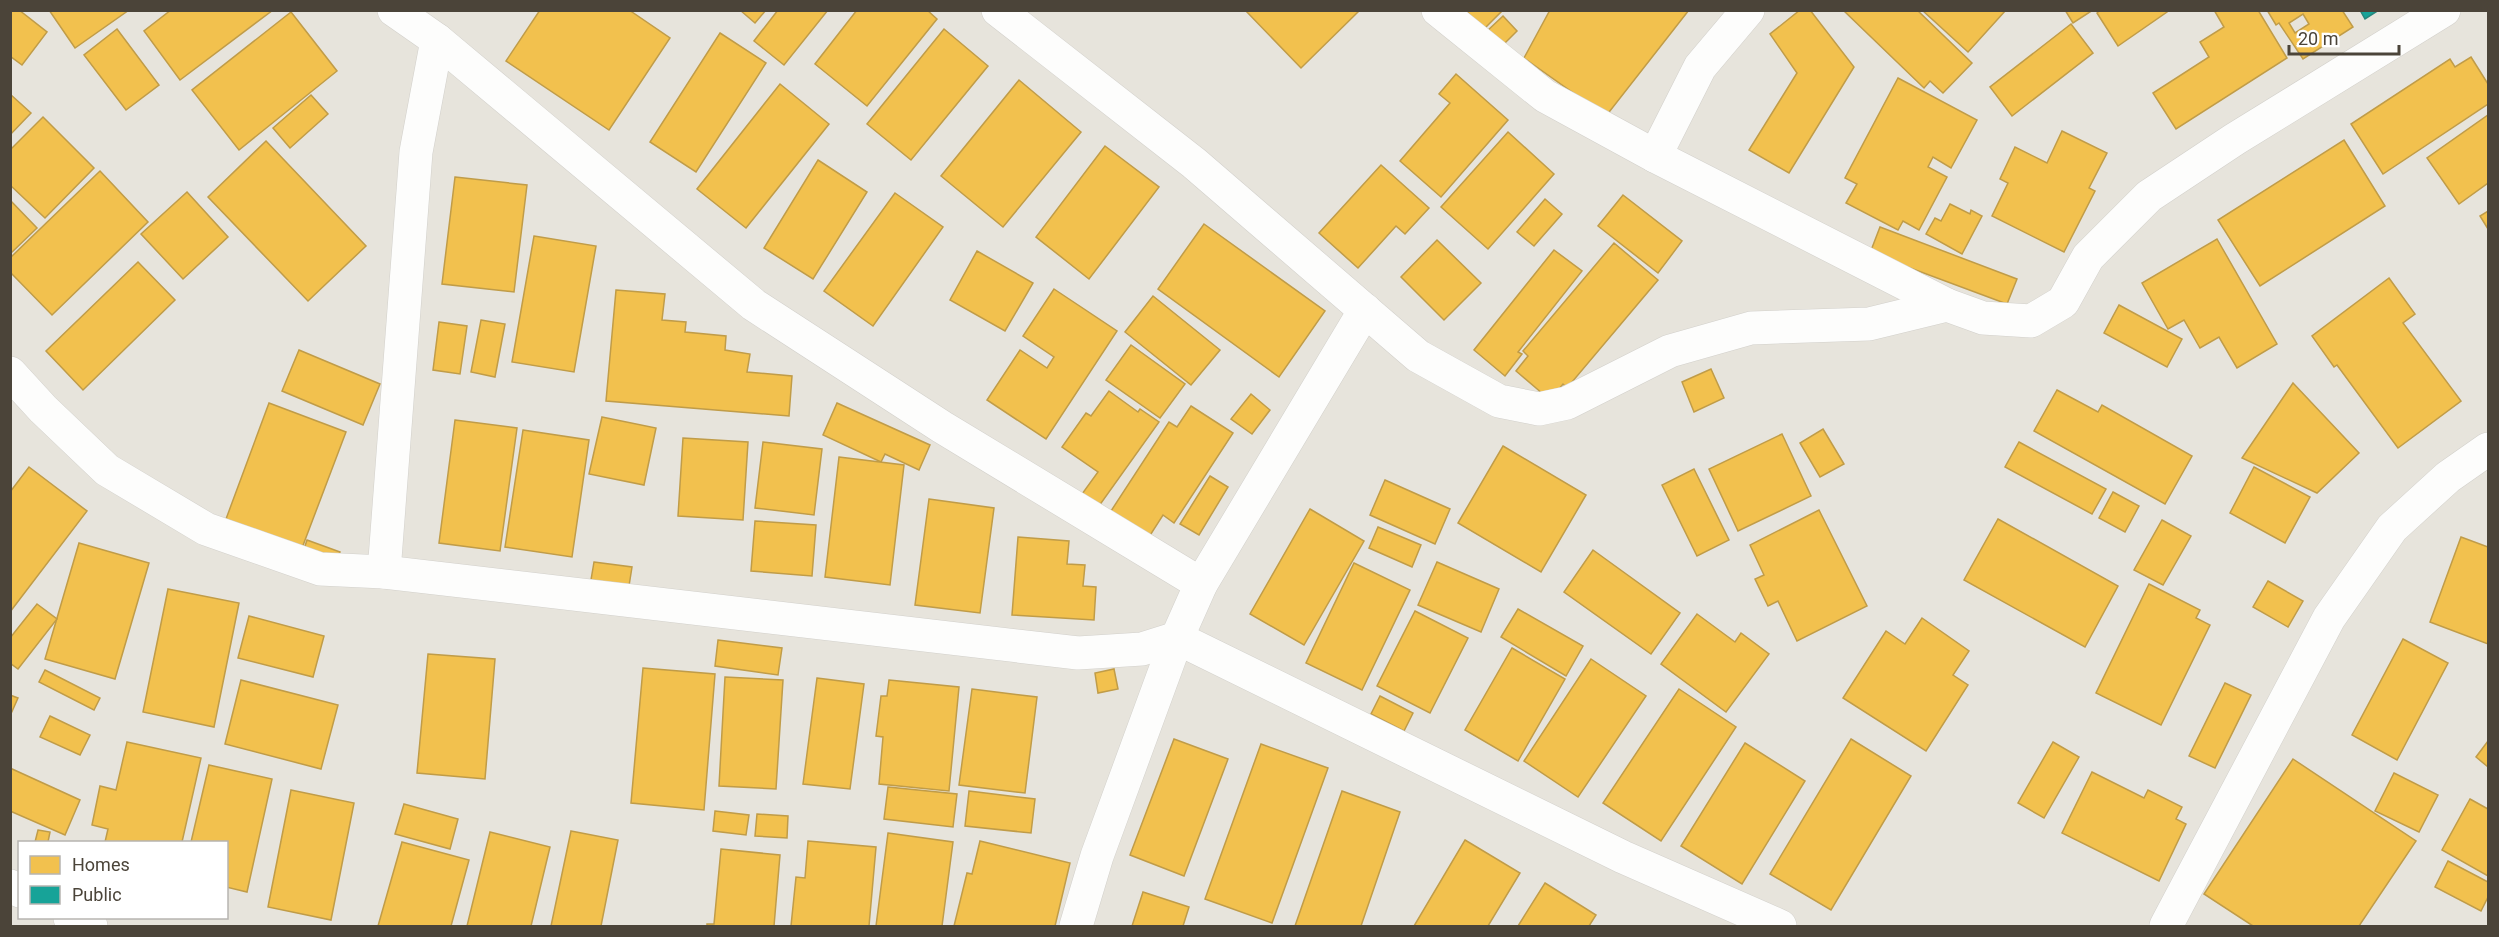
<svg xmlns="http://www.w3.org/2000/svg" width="2499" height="937" viewBox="0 0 2499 937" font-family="Roboto,sans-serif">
  <rect width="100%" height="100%" fill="#f4f2ee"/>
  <path fill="#e7e4dc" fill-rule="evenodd" d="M10,11H2488V926H11ZM20,842H226V918H20Z"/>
  <g fill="#f2c14e" stroke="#c09c48" stroke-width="1.5" fill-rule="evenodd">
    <polygon points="10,10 19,10 47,32 22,65 10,56"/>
    <polygon points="49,10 129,10 75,48"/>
    <polygon points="171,10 273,10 180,80 144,31"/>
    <polygon points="540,10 629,10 670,38 609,130 506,61"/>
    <polygon points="740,10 766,10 755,23"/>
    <polygon points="778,10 828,10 784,65 754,41"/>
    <polygon points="857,10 927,10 937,19 867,106 815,64"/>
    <polygon points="1245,10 1360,10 1301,68"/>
    <polygon points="1465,10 1503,10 1484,29"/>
    <polygon points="1550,10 1689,10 1606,116 1524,58"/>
    <polygon points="1800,10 1810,10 1854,67 1789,173 1749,150 1797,73 1770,34"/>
    <polygon points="1843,10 1917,10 1972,63 1943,93 1930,81 1924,88"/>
    <polygon points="1922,10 2006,10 1968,52"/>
    <polygon points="2065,10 2093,10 2073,23"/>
    <polygon points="2100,10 2166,10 2167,12 2118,46 2097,13"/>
    <polygon points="2214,10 2258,10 2287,58 2176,129 2153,93 2209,57 2200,42 2224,27"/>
    <path d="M2267,10H2342L2353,27L2303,59L2279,23L2276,25ZM2303,14L2309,24L2295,33L2289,23Z"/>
    <polygon points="291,12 337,71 239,150 192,90"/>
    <polygon points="1503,16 1517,31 1500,48 1486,32"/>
    <polygon points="2071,24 2093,53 2012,116 1990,87"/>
    <polygon points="117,29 159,85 126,110 84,55"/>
    <polygon points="944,29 988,66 911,160 867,124"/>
    <polygon points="720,33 766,63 696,172 650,142"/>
    <polygon points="2471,57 2488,84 2488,104 2383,174 2351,124 2450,59 2455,67"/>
    <polygon points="1456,74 1508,120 1441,197 1400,161 1450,103 1439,94"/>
    <polygon points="1898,78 1977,120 1951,168 1933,157 1928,167 1947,177 1919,230 1903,221 1898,230 1846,203 1857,184 1845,178"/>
    <polygon points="1019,80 1081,132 1003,227 941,176"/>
    <polygon points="780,84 829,124 746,228 697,189"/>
    <polygon points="10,94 31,113 10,135"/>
    <polygon points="311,95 328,114 290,148 273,128"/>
    <polygon points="2488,115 2488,183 2459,204 2427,158"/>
    <polygon points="43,117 94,168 45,218 10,185 10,150"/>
    <polygon points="2062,131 2107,153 2089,188 2095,191 2064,252 1992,216 2008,183 2000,179 2015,147 2047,163"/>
    <polygon points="1508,132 1554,174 1488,249 1441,207"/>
    <polygon points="2344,140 2385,206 2260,286 2218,220"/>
    <polygon points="266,141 366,246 308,301 208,197"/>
    <polygon points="1105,146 1159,187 1089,279 1036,237"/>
    <polygon points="818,160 867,192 813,279 764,248"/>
    <polygon points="1381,165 1429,208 1405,234 1396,226 1358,268 1319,233"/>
    <polygon points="100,171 148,222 52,315 10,272 10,258"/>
    <polygon points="455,177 527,185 514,292 442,284"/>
    <polygon points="187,192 228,237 183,279 141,234"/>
    <polygon points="895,193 943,227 873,326 824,291"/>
    <polygon points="1623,195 1682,241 1658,273 1598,226"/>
    <polygon points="1545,199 1562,214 1534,246 1517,232"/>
    <polygon points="10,200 37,228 10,254"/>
    <polygon points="1950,204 1970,214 1971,210 1982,216 1962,254 1926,234 1935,218 1941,221"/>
    <polygon points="2488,211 2488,229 2480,216"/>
    <polygon points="1204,224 1325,311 1279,377 1158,289"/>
    <polygon points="1880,227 2017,279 2007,304 1870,253"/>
    <polygon points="534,236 596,246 574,372 512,362"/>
    <polygon points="2217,239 2277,344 2237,368 2219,337 2200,348 2184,320 2168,329 2142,283"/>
    <polygon points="1437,240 1481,283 1444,320 1401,277"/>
    <polygon points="1614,243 1658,280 1567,388 1563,384 1550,400 1516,371 1528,356 1523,351"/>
    <polygon points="1554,250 1582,271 1518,352 1522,354 1505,376 1474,350"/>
    <polygon points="977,251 1033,283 1005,331 950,300"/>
    <polygon points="138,262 175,300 83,390 46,351"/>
    <polygon points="2389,278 2415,314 2403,323 2461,401 2398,448 2337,365 2334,367 2312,336"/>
    <polygon points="1054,289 1117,331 1046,439 987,400 1020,350 1047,368 1054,357 1023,336"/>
    <polygon points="616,290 665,294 662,320 686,322 685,332 726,336 725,350 750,354 747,372 792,376 789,416 606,401"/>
    <polygon points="1153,296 1220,350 1191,385 1125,332"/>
    <polygon points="2119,305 2182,339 2167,367 2104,333"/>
    <polygon points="481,320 505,324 495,377 471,372"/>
    <polygon points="439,322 467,326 460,374 433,370"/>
    <polygon points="1131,345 1185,384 1160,418 1106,380"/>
    <polygon points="299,350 380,384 363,425 282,391"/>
    <polygon points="1711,369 1724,398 1694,412 1682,382"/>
    <polygon points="2293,383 2359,453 2317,493 2242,458"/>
    <polygon points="2057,390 2098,412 2102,405 2192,456 2165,504 2034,431"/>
    <polygon points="1109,391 1138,412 1140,409 1159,422 1099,506 1082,494 1098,472 1062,447 1086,413 1091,416"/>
    <polygon points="1251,394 1270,410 1252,434 1231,419"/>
    <polygon points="269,403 346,432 302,548 226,519"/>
    <polygon points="837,403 930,445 919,470 885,454 881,462 823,435"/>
    <polygon points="1191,406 1233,433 1174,523 1163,515 1149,537 1111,511 1169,422 1177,427"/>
    <polygon points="602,417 656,428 644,485 589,474"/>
    <polygon points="455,420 517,428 500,551 439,543"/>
    <polygon points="1823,429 1844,464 1820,477 1800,443"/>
    <polygon points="523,430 589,440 572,557 505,547"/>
    <polygon points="1782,434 1811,496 1738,531 1709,469"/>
    <polygon points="683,438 748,442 743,520 678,516"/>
    <polygon points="763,442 822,449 814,515 755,508"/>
    <polygon points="2019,442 2106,489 2092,514 2005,467"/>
    <polygon points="1503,446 1586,495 1541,572 1458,523"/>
    <polygon points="839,457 904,465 890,585 825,577"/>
    <polygon points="29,467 87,511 10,612 10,492"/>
    <polygon points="2254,467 2310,497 2285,543 2230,513"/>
    <polygon points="1694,469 1729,540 1697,556 1662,485"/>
    <polygon points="1210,476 1228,487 1199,535 1180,524"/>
    <polygon points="1385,480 1450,509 1435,544 1370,515"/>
    <polygon points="2113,492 2139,506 2125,532 2099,518"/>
    <polygon points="929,499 994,508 980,613 915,605"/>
    <polygon points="1310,509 1364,541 1304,645 1250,614"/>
    <polygon points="1819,510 1867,606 1797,641 1778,601 1768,606 1755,579 1764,575 1750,545"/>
    <polygon points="1998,519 2118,586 2085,647 1964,580"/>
    <polygon points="2162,520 2191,536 2163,585 2134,570"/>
    <polygon points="755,521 816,525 812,576 751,571"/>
    <polygon points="1378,527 1421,545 1412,567 1369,548"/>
    <polygon points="1018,537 1069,541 1067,564 1085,565 1083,586 1096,587 1094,620 1012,615"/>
    <polygon points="2461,537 2488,547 2488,644 2430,622"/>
    <polygon points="307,540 340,552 336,564 303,552"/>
    <polygon points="79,543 149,563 115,679 45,659"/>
    <polygon points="1593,550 1680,613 1651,654 1564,592"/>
    <polygon points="594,562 632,567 629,586 591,580"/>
    <polygon points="1437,562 1499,589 1481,632 1418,605"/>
    <polygon points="1354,563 1410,590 1362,690 1306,663"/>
    <polygon points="2268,581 2303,601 2288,627 2253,607"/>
    <polygon points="2149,584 2200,610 2196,618 2210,625 2161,725 2096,693"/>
    <polygon points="168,589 239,603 214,727 143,712"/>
    <polygon points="37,604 57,619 18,669 10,663 10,638"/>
    <polygon points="1518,609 1583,646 1566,676 1501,637"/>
    <polygon points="1415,611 1468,638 1430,713 1377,686"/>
    <polygon points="1697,614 1735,642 1741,633 1769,654 1726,712 1661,664"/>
    <polygon points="249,616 324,636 313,677 238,658"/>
    <polygon points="1922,618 1969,651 1953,675 1968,685 1926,751 1843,698 1886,631 1905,644"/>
    <polygon points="2403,639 2448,663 2397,760 2352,735"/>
    <polygon points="718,640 782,648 778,675 715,666"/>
    <polygon points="1512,648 1565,679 1518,761 1465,730"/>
    <polygon points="428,654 495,659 485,779 417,773"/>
    <polygon points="1591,659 1646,696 1578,797 1524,761"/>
    <polygon points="643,668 715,674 704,810 631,803"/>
    <polygon points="1114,669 1118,689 1098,693 1095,673"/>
    <polygon points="45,670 100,698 94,710 39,682"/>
    <polygon points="725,677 783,680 776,789 719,786"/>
    <polygon points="817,678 864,684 850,789 803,784"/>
    <polygon points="241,680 338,705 321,769 225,744"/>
    <polygon points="889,680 959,687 949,791 879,784 883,737 876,736 881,696 887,696"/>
    <polygon points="2225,683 2251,695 2215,768 2189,756"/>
    <polygon points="972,689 1037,697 1025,793 959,785"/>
    <polygon points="1679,689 1736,727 1661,841 1603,803"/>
    <polygon points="10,695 18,698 10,716"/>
    <polygon points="1380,696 1413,713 1404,731 1371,714"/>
    <polygon points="50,716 90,735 80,755 40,737"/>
    <polygon points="1174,739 1228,759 1184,876 1130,855"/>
    <polygon points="1851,739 1911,776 1831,910 1770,874"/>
    <polygon points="2488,741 2488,767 2476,757"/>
    <polygon points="127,742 201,758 182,842 105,842 108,829 92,825 100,786 116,790"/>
    <polygon points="2053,742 2079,757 2044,818 2018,803"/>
    <polygon points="1745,743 1805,781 1742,884 1681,846"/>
    <polygon points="1261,744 1328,768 1272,923 1205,899"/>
    <polygon points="2293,759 2416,841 2359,926 2253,926 2204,894"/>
    <polygon points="209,765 272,779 247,892 226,887 226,842 191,842"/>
    <polygon points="10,768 80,800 65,835 10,811"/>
    <polygon points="2092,772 2144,798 2148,790 2182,807 2176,819 2186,824 2159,881 2062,833"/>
    <polygon points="2394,773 2438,795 2419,832 2375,811"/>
    <polygon points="888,787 957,794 953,827 884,819"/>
    <polygon points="291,790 354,803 331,920 268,907"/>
    <polygon points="969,791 1035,799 1031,833 965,826"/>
    <polygon points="1342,791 1400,812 1361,926 1295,926"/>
    <polygon points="2470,799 2488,809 2488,876 2442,850"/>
    <polygon points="404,804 458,819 450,849 395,834"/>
    <polygon points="715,811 749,815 746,835 713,831"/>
    <polygon points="757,814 788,816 787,838 755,836"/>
    <polygon points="38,830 50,832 48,842 35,842"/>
    <polygon points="571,831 618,840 601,926 551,926"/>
    <polygon points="490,832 550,847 531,926 467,926"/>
    <polygon points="888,833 953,842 942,926 876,926"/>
    <polygon points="1465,840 1520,873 1488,926 1414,926"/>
    <polygon points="808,841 876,847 869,926 791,926 796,877 805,878"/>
    <polygon points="980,841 1070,863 1055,926 954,926 967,873 972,874"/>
    <polygon points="402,842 469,860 451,926 378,926"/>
    <polygon points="721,849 780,855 774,926 707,926 707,924 714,924"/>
    <polygon points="2448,861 2488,882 2488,897 2481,911 2435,887"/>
    <polygon points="1545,883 1596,915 1589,926 1518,926"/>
    <polygon points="1143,892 1189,907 1183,926 1132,926"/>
  </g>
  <polygon fill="#17a398" stroke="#27867c" stroke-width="1.5" points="2360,10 2379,10 2365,19"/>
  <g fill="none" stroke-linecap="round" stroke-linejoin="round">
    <g stroke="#d2d0cb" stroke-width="34">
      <g id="minor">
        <polyline points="394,10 437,40 754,305 942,427 1201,584"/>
        <polyline points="998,10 1194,163 1418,356 1499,401 1539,409 1567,403 1670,351 1751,328 1869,324 1947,305"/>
        <polyline points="1438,10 1545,96 1655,156 1947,305 1983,318 2031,321 2063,302 2088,257 2149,196 2235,139 2444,10"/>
        <polyline points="1655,156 1700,67 1748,10"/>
        <polyline points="10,373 43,409 107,470 206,529 320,569 384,572 1078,653 1142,649 1177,638 1623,857 1780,926"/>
        <polyline points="384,572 416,152 437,40"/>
        <polyline points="10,886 20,891"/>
        <polyline points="70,918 91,926"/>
        <polyline points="1076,926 1097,856 1177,638 1201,584 1365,310"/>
        <polyline points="2166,926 2329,618 2392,528 2448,477 2488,449"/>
      </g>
    </g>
    <use href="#minor" stroke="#fdfdfc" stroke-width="33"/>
  </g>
  <rect width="2499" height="937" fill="none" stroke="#4b4439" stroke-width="24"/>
  <rect x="18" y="841" width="210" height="78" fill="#ffffff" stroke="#b7b4b0" stroke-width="1.5"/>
  <rect x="30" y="856" width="30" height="18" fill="#f2c14e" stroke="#b7b4b0" stroke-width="1.5"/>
  <text x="72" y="871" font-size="18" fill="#4b4439">Homes</text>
  <rect x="30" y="886" width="30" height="18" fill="#17a398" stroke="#b7b4b0" stroke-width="1.5"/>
  <text x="72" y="901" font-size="18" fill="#4b4439">Public</text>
  <path d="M2289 45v9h110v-9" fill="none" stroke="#4b4439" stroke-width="3"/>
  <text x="2298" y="45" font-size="18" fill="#4b4439" stroke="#ffffff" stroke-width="4.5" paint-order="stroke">20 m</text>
</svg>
